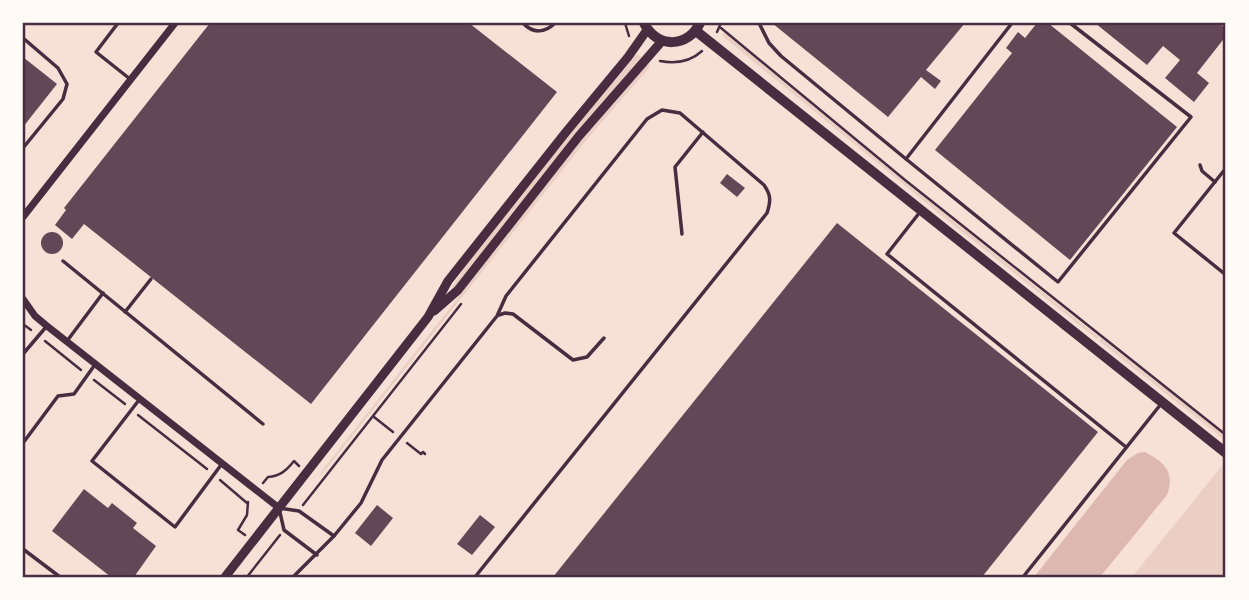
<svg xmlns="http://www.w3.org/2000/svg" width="1249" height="600" viewBox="0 0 1249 600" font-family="'Alegreya Sans',sans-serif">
  <rect width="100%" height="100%" fill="#f7e1d7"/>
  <g fill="#ebcfc5">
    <polygon points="725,33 895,174 1099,337 1097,339 942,216 721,35"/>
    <polygon points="637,54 641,57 573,138 455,288 452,287 469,261 568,136"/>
    <polygon points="648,62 650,67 588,138 319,478 321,472 585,136"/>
    <polygon points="1101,338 1226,437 1226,441 1099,341"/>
    <polygon points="1221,467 1226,470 1226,577 1132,577"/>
  </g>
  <path fill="#dcb8b0" d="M1145,452C1165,462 1175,473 1167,495L1100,577H1034L1127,460L1138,453Z"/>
  <g fill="#644757">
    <polygon points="210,23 469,23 557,92 311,404 84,224 72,239 55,225 66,210 64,208"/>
    <polygon points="772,23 965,23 926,70 941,81 935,89 921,77 888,117"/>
    <polygon points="1037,23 1048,23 1177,127 1070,260 935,150 1012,53 1006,48 1018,32 1025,38"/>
    <polygon points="1095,23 1219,23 1226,29 1226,36 1197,73 1209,83 1194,102 1165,78 1180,60 1163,46 1147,65"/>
    <polygon points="23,57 57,84 23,127"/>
    <polygon points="727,174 745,188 737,197 720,183"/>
    <polygon points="837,223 1098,432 982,577 553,577"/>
    <circle cx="52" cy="243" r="11"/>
    <polygon points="84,489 108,508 112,503 137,523 133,528 156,546 134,577 111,577 52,531"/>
    <polygon points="377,505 393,518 371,546 355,533"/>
    <polygon points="480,515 495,527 472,555 457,544"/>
  </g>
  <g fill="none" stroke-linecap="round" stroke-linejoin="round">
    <g stroke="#4a2c40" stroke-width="2.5">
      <polyline points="625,23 629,36"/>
      <polyline points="721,28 905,180 1226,435"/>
      <polyline points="717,32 721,23"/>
      <path d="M660,61C676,64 690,62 702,51"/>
      <polyline points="23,324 31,330"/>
      <polyline points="45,341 81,370"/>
      <polyline points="94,380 125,404"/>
      <polyline points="138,415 207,469"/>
      <polyline points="374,417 393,432"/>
      <polyline points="407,443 421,454 423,452 425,454"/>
      <polyline points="220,480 247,503"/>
      <path d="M263,483L268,477C280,476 286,471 294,461L299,466"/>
      <polyline points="303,505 461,304"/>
      <polyline points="245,535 238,530 247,515 248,502"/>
      <polyline points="247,577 280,535"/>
    </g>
    <g stroke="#4a2c40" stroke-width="3.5">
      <polyline points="118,23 96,52 130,79"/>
      <path d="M523,23C533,34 545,33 555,23"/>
      <polyline points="759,23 769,43 781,56 906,159"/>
      <polyline points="1012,23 906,159 1058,282 1191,117 1070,23"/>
      <polyline points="23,38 58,68 67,84 63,99 23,148"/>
      <polyline points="1200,165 1202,171 1215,182"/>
      <polyline points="1226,168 1174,233 1226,275"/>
      <polyline points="920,212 887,254 1126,447"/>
      <polyline points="682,234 675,167 703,132"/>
      <polyline points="63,261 263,424"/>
      <polyline points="125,312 151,279"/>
      <polyline points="499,315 505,313 513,314 573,360 587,357 604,338"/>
      <polyline points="67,341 103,293"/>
      <polyline points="23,354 46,327"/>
      <polyline points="139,400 92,461 175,527 221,465"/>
      <polyline points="23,443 58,396 74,394 94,366"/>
      <polyline points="23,549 60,577"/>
      <polyline points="317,555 284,530 279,508 299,511 334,536"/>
      <path d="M293,577L334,536L361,503L382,460L497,316L506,296L647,119L662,110L680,113L764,185C771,195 771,201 767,213L475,577"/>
      <polyline points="1023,577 1161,404"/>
    </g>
    <g stroke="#4a2c40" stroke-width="7">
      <polyline points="23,217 175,23"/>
      <polyline points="23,299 35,316 47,326 279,508"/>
    </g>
    <g stroke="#4a2c40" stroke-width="9">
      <polyline points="434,311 458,290 579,136 662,41"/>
      <polyline points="225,577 428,317 448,281 566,132 628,57 647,30"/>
    </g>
    <g stroke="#4a2c40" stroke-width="10">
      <path d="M644,23C657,49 688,48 700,23"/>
      <polyline points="696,31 1226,453"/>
    </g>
  </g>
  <rect width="1249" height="600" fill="none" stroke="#fffaf5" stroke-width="49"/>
  <rect x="24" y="24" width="1200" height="552" fill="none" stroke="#4a2c40" stroke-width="2.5"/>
</svg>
